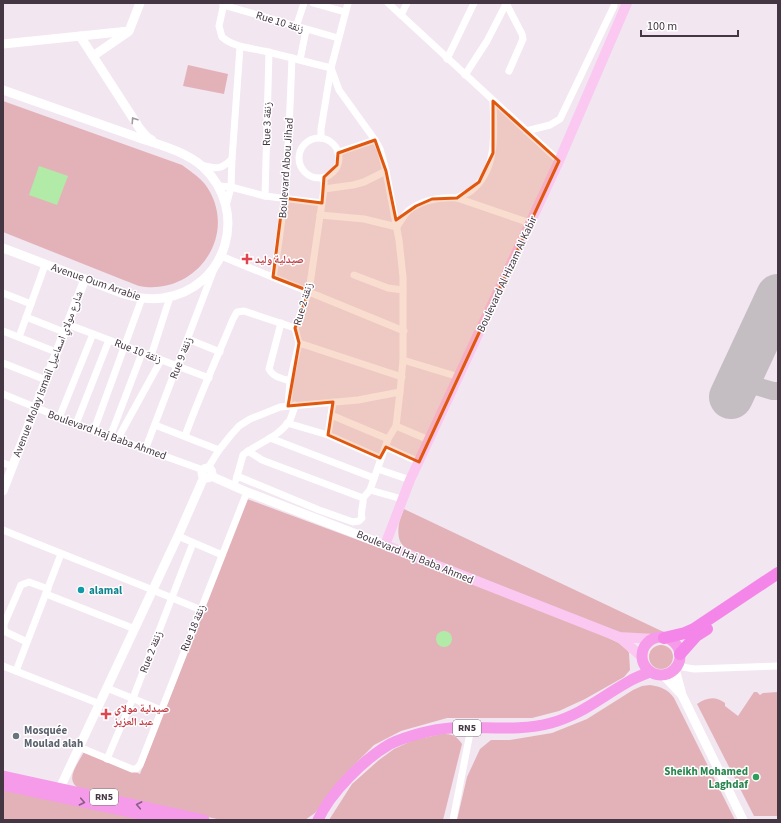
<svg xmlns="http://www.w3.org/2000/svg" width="781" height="823" viewBox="0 0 781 823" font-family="'Source Sans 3','Noto Naskh Arabic',sans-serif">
  <rect width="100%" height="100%" fill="#f2e6f0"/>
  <g fill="#e3b2b8">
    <polygon points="188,65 228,74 224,94 183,86"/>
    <path d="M3,101L182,165C193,173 204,180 210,192C235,238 197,291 146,287C139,287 132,283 126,281L3,232Z"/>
    <path d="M247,499L404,557L600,634L625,646L629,653L630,670L624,677L585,699L559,711L532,718H447L401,731L374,745L351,768L315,813L305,820H222L84,791C62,782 76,767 84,752L114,761L140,774Z"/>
    <path d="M404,509L670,635H626L408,551C406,548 401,544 400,541C396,530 400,518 404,509Z"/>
    <circle cx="661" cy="657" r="12"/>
    <path d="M650,685C661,687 668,689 674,698L735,820H457L467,777L480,749L491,740H510L552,733L587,719L633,690L642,686Z"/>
    <path d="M754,692H757L760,695L763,693L778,692V816H754L697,704C707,697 716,696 725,703V706L738,716Z"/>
    <path d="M442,734C452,734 456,735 462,744L443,820H329L352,784L379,760L394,749L414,740Z"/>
    <polygon points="3,787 154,820 3,820"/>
  </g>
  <g fill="#b2eaa7">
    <polygon points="39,166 68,176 57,205 29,195"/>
    <circle cx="444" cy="639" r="8"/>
  </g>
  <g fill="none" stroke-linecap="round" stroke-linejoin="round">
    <polyline stroke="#c4bec2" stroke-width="18" points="739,381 773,391 778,391"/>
    <polyline stroke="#c4bec2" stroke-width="44" points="731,397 778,296"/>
    <g stroke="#fff" stroke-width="7">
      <path d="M224,3L219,26L222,37C235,48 252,48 268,52C289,57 310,63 331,68L321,129V138"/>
      <polyline points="313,3 345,12"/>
      <polyline points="388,3 559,161"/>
      <polyline points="506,3 522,34 523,39 509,71"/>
      <polyline points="223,5 338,38"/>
      <polyline points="401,15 407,3"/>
      <polyline points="296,27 304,3"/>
      <polyline points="447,59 474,3"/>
      <polyline points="300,60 306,30"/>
      <polyline points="465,75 487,41 506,4"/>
      <polyline points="526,131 550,125 560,119 614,6"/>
      <circle cx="319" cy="158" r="20"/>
      <polyline points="338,153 342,151 375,140"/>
      <polyline points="232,159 240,47"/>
      <path d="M201,165C216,169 221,170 232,159L231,187L226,206"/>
      <polyline points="219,186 231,187 265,196 322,203"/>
      <polyline points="324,189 353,185 364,182 386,171"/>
      <polyline points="265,196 269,52"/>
      <path d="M457,198C461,195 467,194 471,191C498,170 494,132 493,101"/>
      <path d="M320,215L364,219L397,227C400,222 404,215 408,211C422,200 439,197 457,198L530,223"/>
      <polyline points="221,256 404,331"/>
      <polyline points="354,275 388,288 403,290"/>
      <path d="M273,277C287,205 289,131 292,58"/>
      <polyline points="3,293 31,304"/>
      <polyline points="26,317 64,332"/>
      <path d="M281,323L269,369C273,377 281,378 290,381"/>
      <polyline points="67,324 209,378"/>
      <polyline points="3,331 56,352"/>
      <polyline points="19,337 45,265"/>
      <polyline points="188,339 220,352"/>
      <polyline points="299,343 402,377"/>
      <polyline points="151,356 170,297"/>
      <polyline points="403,360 459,377"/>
      <polyline points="3,363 46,380"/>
      <polyline points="400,392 396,426 429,440"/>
      <polyline points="3,394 76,424 203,470"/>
      <polyline points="288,406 290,381 299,343 295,328 309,291 324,189 324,177"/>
      <polyline points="331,415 388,439"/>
      <polyline points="59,418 93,334"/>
      <polyline points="287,423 328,435 380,458"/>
      <polyline points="76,424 109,340"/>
      <polyline points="155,425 219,450"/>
      <polyline points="94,430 142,298"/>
      <polyline points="328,435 333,402"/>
      <path d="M185,436C199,397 217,358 233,319L237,312L244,311L295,328"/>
      <polyline points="110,437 142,353"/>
      <polyline points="270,438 374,478"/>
      <polyline points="117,440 161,360"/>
      <polyline points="386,447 419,462"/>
      <polyline points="145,450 214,269"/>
      <polyline points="248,451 262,460 363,498"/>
      <polyline points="3,463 12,466"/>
      <polyline points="208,468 219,450 231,435 239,426 250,419 280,407 358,400 400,392 403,360 403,277 399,240 386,171 380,149 375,140 339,90 331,68 348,3"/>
      <polyline points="378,469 410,480"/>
      <path d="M237,476L319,510L353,522L359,521L362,518C360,511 364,505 363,498L370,490L388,439L396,426"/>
      <path d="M236,480L243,455C258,443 279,437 290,420C292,415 294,410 295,405"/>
      <polyline points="370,490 402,499"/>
      <path d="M3,530C69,557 135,582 201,610"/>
      <polyline points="178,536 222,555"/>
      <polyline points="46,594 135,629"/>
      <polyline points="27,642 6,632 4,629 4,624 21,585 29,582 48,589"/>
      <polyline points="3,666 100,704"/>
      <polyline points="677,666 694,669 778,666"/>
      <polyline points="16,671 61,554"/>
      <polyline points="107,688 161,710"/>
      <polyline points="79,747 132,769 136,769 140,765 247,492"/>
      <polyline points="107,759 133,698 193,543"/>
      <polyline points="453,820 471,728"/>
    </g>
    <g stroke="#fff" stroke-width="9">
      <polyline points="80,36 140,129 147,137 152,140"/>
      <polyline points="3,44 129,31 140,3"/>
      <polyline points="93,56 128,32"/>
      <path d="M3,90C46,105 89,120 131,135C155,144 184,150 203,167C250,211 227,289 163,298C149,300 137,298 124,294L3,248"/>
      <circle cx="207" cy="473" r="5"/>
      <polyline points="211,476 247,492 385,545"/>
      <polyline points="3,491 85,279"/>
      <polyline points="675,669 682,695 743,820"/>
      <polyline points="663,675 680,693"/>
      <polyline points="60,788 178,536 204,477"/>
    </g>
    <g stroke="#fac8f1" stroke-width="10">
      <polyline points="627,3 559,161 410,480 385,545 619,637 654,639"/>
      <polyline points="619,637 642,657"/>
    </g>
    <g stroke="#f69aea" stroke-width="11">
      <circle cx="661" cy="656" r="19"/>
      <polyline points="3,776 204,820"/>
      <polyline points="3,785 168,820"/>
      <path d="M318,820C330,793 364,759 390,744C407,736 433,729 451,728C484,726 519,732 551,723C581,715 601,697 628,682C634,678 642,675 650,672"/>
    </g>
    <g stroke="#f485e9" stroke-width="12">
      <polyline points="664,638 685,633 694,629 778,573"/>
      <polyline points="680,654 696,636 707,629"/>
    </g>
  </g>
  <defs><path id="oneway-chevron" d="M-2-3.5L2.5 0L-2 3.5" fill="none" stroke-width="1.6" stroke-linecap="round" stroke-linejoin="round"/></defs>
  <use stroke="#a29aa1" href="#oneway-chevron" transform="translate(134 120) rotate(-123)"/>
  <g stroke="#8b5e86">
    <use href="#oneway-chevron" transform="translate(82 802) rotate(12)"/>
    <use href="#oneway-chevron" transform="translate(139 805) rotate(-169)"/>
  </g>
  <path fill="#e0570f" fill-opacity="0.2" stroke="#e0570f" stroke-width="3" stroke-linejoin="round" d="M493,101L559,161L419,462L386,447L380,458L328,435L333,402L288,406L299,343L295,328L309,291L273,277L283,198L322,203L324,177L337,165L338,153L375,140L386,171L396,220L416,206L432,199L457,198L479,182L493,153Z"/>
  <g fill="#e0444e" stroke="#fff" stroke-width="1.5">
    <path d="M245 253h4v4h4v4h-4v4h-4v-4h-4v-4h4z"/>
    <path d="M104 708h4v4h4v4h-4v4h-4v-4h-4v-4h4z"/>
  </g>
  <circle fill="#0f9aa8" stroke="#fff" stroke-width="1.5" cx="81" cy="590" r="4"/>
  <circle fill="#6b7280" stroke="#fff" stroke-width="1.5" cx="16" cy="736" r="4"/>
  <circle fill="#2e9e5b" stroke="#fff" stroke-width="1.5" cx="756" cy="777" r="4"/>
  <g text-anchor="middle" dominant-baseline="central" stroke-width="3" stroke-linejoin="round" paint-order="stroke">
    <g fill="#fff" stroke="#7c727b" stroke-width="1">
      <rect x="453" y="720" width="28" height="16" rx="3"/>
      <rect x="90" y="789" width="28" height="16" rx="3"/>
    </g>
    <g font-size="10" font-weight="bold" fill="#443643">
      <text x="467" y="728">RN5</text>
      <text x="104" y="797">RN5</text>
    </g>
    <g font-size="11" fill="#443643" stroke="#fff">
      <text transform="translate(280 22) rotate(17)">Rue 10 زنقة</text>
      <text transform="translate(267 124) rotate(-89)">Rue 3 زنقة</text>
      <text transform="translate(286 168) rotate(-86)">Boulevard Abou Jihad</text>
      <text transform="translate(507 274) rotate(-65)">Boulevard Al Hizam Al Kabir</text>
      <text transform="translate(96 282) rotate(19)">Avenue Oum Arrabie</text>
      <text transform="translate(303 304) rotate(-74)">Rue 2 زنقة</text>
      <text transform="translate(138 351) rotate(21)">Rue 10 زنقة</text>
      <text transform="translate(181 358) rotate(-69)">Rue 9 زنقة</text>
      <text transform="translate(48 374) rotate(-69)">Avenue Molay Ismail شارع مولاي اسماعيل</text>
      <text transform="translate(107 435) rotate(20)">Boulevard Haj Baba Ahmed</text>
      <text transform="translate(415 557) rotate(22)">Boulevard Haj Baba Ahmed</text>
      <text transform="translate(193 628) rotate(-68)">Rue 18 زنقة</text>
      <text transform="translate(151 652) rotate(-69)">Rue 2 زنقة</text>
    </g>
    <g font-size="11" font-weight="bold" fill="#be3a42" stroke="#fff" text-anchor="start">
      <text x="255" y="259">صيدلية وليد</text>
      <text x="114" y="708">صيدلية مولاي<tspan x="114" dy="13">عبد العزيز</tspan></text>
    </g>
    <g font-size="11" font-weight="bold" fill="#0d838f" stroke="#fff" text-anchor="start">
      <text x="89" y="590">alamal</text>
    </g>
    <g font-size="11" font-weight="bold" fill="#5b616d" stroke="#fff" text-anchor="start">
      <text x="24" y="730">Mosquée<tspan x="24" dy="13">Moulad alah</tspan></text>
    </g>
    <g font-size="11" font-weight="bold" fill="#27864d" stroke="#fff" text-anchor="end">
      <text x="748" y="771">Sheikh Mohamed<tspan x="748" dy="13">Laghdaf</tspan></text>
    </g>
  </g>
  <rect width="781" height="823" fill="none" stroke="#443643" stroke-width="8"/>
  <path d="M641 30v6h97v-6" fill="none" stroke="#443643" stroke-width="2"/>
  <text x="647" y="30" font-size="12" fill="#443643" stroke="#ffffff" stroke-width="3" paint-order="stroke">100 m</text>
</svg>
